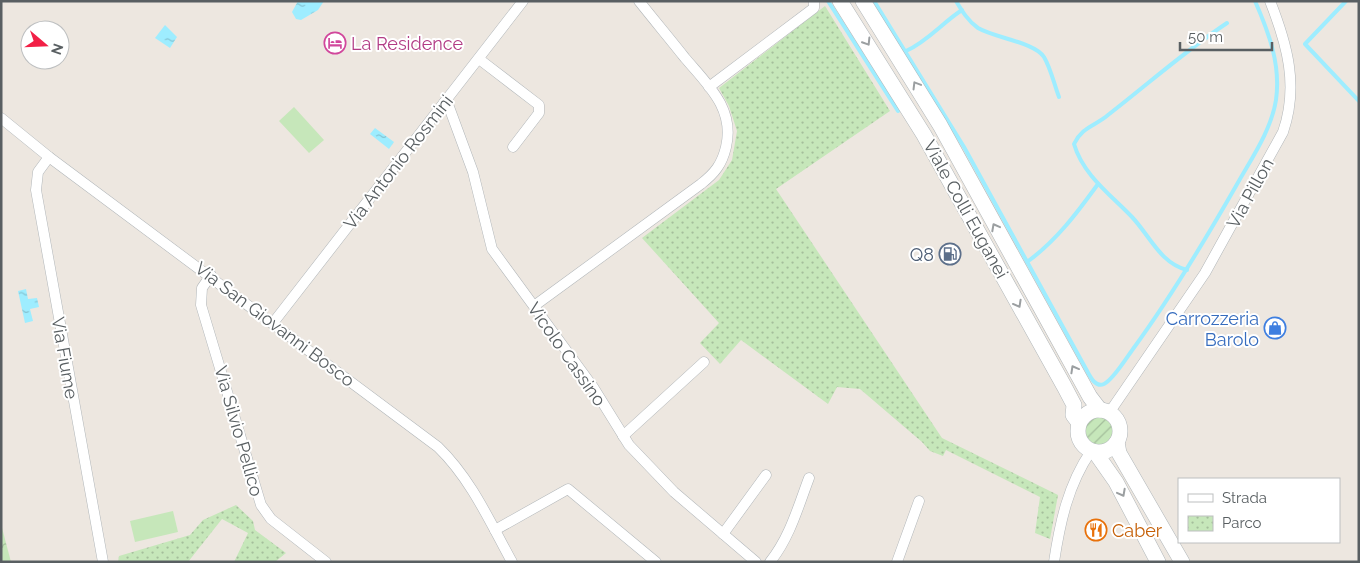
<svg xmlns="http://www.w3.org/2000/svg" width="1360" height="563" viewBox="0 0 1360 563" font-family="Raleway,sans-serif">
  <defs>
    <pattern id="forest-crowns" width="20" height="18" patternUnits="userSpaceOnUse" patternTransform="scale(1.25)"><rect width="20" height="18" fill="#c6e7ba"/><path d="M2 6a3 3 0 1 1 6 0M12 15a3 3 0 1 1 6 0" fill="none" stroke="#a4be9b"/></pattern>
    <pattern id="park-dots" width="8" height="8" patternUnits="userSpaceOnUse" patternTransform="scale(1.25)"><rect width="8" height="8" fill="#c6e7ba"/><path d="M2 2h.1M6 6h.1" fill="none" stroke="#a4be9b" stroke-width="1.8" stroke-linecap="round"/></pattern>
    <pattern id="garden-furrows" width="10" height="10" patternUnits="userSpaceOnUse" patternTransform="scale(1.25)"><rect width="10" height="10" fill="#c6e7ba"/><path d="M-1 1l2-2M0 10L10 0M9 11l2-2" fill="none" stroke="#a4be9b"/></pattern>
    <pattern id="water-ripples" width="26" height="14" patternUnits="userSpaceOnUse" patternTransform="scale(1.25)"><rect width="26" height="14" fill="#9eedff"/><path d="M2 4q2-2 4 0t4 0M15 11q2-2 4 0t4 0" fill="none" stroke="#84c3d2"/></pattern>
  </defs>
  <rect width="100%" height="100%" fill="#ede7e0"/>
  <g fill="#c6e7ba">
    <polygon points="294,107 324,140 309,153 279,121"/>
    <polygon points="173,511 178,532 135,542 130,521"/>
  </g>
  <polygon fill="url(#forest-crowns)" points="1,524 11,562 1,562"/>
  <g fill="url(#park-dots)">
    <polygon points="825,6 890,111 776,189 942,438 1058,495 1050,539 1035,533 1040,497 946,450 943,456 930,451 922,442 860,389 837,387 828,404 741,340 720,364 700,343 719,323 642,238 719,180 732,160 737,131 729,106 719,88"/>
    <polygon points="236,505 253,521 255,530 286,553 275,562 234,562 248,533 222,519 188,562 118,562 119,556 190,535 203,520"/>
  </g>
  <circle fill="url(#garden-furrows)" cx="1099" cy="431" r="14"/>
  <g fill="url(#water-ripples)">
    <polygon points="298,1 324,1 318,10 301,20 296,19 292,12"/>
    <polygon points="165,25 177,37 170,48 155,38"/>
    <polygon points="375,128 394,142 389,149 370,134"/>
    <polygon points="26,289 28,299 37,298 39,307 30,309 33,321 25,323 18,291"/>
  </g>
  <g fill="none" stroke-linecap="round" stroke-linejoin="round">
    <g stroke="#9eedff" stroke-width="4">
      <polyline points="828,1 898,111"/>
      <path d="M874,1L964,147L1086,369C1090,376 1095,388 1104,384C1113,380 1127,357 1133,349C1171,297 1204,242 1236,186C1251,159 1271,131 1276,100C1281,65 1269,33 1255,1"/>
      <path d="M956,1C962,11 968,21 978,28C995,38 1034,42 1044,57C1051,69 1054,84 1059,97"/>
      <polyline points="1346,1 1305,44 1359,101"/>
      <path d="M906,51C928,41 942,23 962,10"/>
      <path d="M1027,262C1056,241 1077,213 1098,184"/>
      <path d="M1187,270C1160,263 1150,236 1132,217C1111,195 1083,175 1074,144C1082,127 1095,126 1108,115C1148,84 1185,51 1227,23"/>
    </g>
    <g stroke="#b1b6b9" stroke-width="11">
      <g id="minor">
        <polyline points="479,59 539,105 539,113 513,147"/>
        <polyline points="709,87 814,8 814,1"/>
        <polyline points="444,103 449,107 473,172 492,249 593,387 629,445 674,492 756,562"/>
        <path d="M1,118L49,157L438,447C471,479 490,522 512,562"/>
        <polyline points="49,157 38,172 36,190 103,562"/>
        <polyline points="211,275 202,288 201,305 261,505 271,519 326,562"/>
        <path d="M534,306L701,184C715,173 722,164 726,147C735,109 708,85 685,58C670,39 654,20 639,1"/>
        <polyline points="273,323 523,1"/>
        <path d="M1109,413L1205,273L1283,132C1299,86 1287,44 1270,1"/>
        <polyline points="623,436 704,362"/>
        <polyline points="495,530 568,489 656,562"/>
        <polyline points="723,534 766,475"/>
        <path d="M770,562C790,537 798,507 809,478"/>
        <polyline points="897,562 919,501"/>
        <path d="M1054,562C1060,522 1068,485 1091,451"/>
      </g>
    </g>
    <g stroke="#b0b6b9" stroke-width="16">
      <g id="secondary">
        <polyline points="840,1 924,135 1064,386 1074,405 1073,415 1079,423"/>
        <polyline points="863,1 940,125 1090,397 1100,410"/>
        <circle cx="1099" cy="431" r="21"/>
        <polyline points="1117,442 1119,453 1182,562"/>
        <polyline points="1095,452 1116,482 1158,562"/>
      </g>
    </g>
    <use href="#minor" stroke="#fff" stroke-width="10"/>
    <use href="#secondary" stroke="#fff" stroke-width="15"/>
  </g>
  <defs><path id="oneway-chevron" d="M-2-3.5L2.5 0L-2 3.5" fill="none" stroke-width="1.6" stroke-linecap="round" stroke-linejoin="round" transform="scale(1.25)"/></defs>
  <g stroke="#9b9fa1">
    <use href="#oneway-chevron" transform="translate(867 42) rotate(58)"/>
    <use href="#oneway-chevron" transform="translate(916 85) rotate(-121)"/>
    <use href="#oneway-chevron" transform="translate(995 227) rotate(-118)"/>
    <use href="#oneway-chevron" transform="translate(1018 304) rotate(61)"/>
    <use href="#oneway-chevron" transform="translate(1074 369) rotate(-119)"/>
    <use href="#oneway-chevron" transform="translate(1122 493) rotate(62)"/>
  </g>
  <defs>
    <g id="hotel-ring" transform="scale(1.125)"><circle r="9.5" fill="#fff" stroke="#d1479c" stroke-width="1.5"/><path d="M-6-4.5h1.5V1H6V5H4.5V3h-9V5H-6ZM-4 0a1.8 1.8 0 1 1 3.6 0ZM.5 0V-2.5h3Q6-2.5 6 0Z" fill="#d1479c"/></g>
    <g id="fuel-ring" transform="scale(1.125)"><circle r="9.5" fill="#fff" stroke="#5c6f8a" stroke-width="1.5"/><path d="M-5.5-6h7V0h2V4h1.3V-2.5L3-4.5l.8-.8L6-3V5H2.5V1h-1V6h-7ZM-4.2-4.7v3.2H.2V-4.7Z" fill="#5c6f8a"/></g>
    <g id="shop-ring" transform="scale(1.125)"><circle r="9.5" fill="#fff" stroke="#3f7fe0" stroke-width="1.5"/><path d="M-5-2.5h2.3a2.7 3.5 0 0 1 5.4 0H5L5.5 6h-11ZM-1.5-2.5h3a1.5 2.3 0 0 0-3 0Z" fill="#3f7fe0"/></g>
    <g id="restaurant-ring" transform="scale(1.125)"><circle r="9.5" fill="#fff" stroke="#e8710a" stroke-width="1.5"/><path d="M-5-6h1v4h1v-4h1v4h1v-4h1v5L-1.5 .5V6h-2V.5L-5-1ZM5-6V6H3V1.5H1.5Q1.5-4 5-6Z" fill="#e8710a"/></g>
  </defs>
  <g fill-rule="evenodd">
    <use href="#hotel-ring" x="335" y="43"/>
    <use href="#fuel-ring" x="950" y="254"/>
    <use href="#shop-ring" x="1275" y="328"/>
    <use href="#restaurant-ring" x="1096" y="530"/>
  </g>
  <g text-anchor="middle" dominant-baseline="central" stroke-width="4" stroke-linejoin="round" paint-order="stroke">
    <g font-size="18" fill="#b23c85" stroke="#fff" text-anchor="start">
      <text x="351" y="43">La Residence</text>
    </g>
    <g font-size="18" fill="#595f62" stroke="#fff">
      <text transform="translate(398 162) rotate(-52)">Via Antonio Rosmini</text>
      <text transform="translate(1250 193) rotate(-61)">Via Pillon</text>
      <text transform="translate(966 209) rotate(61)">Viale Colli Euganei</text>
      <text transform="translate(275 324) rotate(37)">Via San Giovanni Bosco</text>
      <text transform="translate(567 354) rotate(55)">Vicolo Cassino</text>
      <text transform="translate(65 358) rotate(80)">Via Fiume</text>
      <text transform="translate(239 431) rotate(74)">Via Silvio Pellico</text>
    </g>
    <g font-size="18" fill="#4e5e75" stroke="#fff" text-anchor="end">
      <text x="934" y="254">Q8</text>
    </g>
    <g font-size="18" fill="#366cbe" stroke="#fff" text-anchor="end">
      <text x="1259" y="318">Carrozzeria<tspan x="1259" dy="21">Barolo</tspan></text>
    </g>
    <g font-size="18" fill="#c56008" stroke="#fff" text-anchor="start">
      <text x="1112" y="530">Caber</text>
    </g>
  </g>
  <rect width="1360" height="563" fill="none" stroke="#595f62" stroke-width="5"/>
  <rect x="1178" y="478" width="162" height="65" fill="#ffffff" stroke="#bdbfc0"/>
  <rect x="1188" y="494" width="25" height="8" fill="#ffffff" stroke="#bdbfc0"/>
  <text x="1222" y="503" font-size="15" fill="#595f62">Strada</text>
  <rect x="1188" y="516" width="25" height="15" fill="url(#park-dots)" stroke="#bdbfc0"/>
  <text x="1222" y="528" font-size="15" fill="#595f62">Parco</text>
  <g transform="translate(45 45) rotate(109)"><circle r="24" fill="#ffffff" stroke="#bdbfc0"/>
  <path d="M0-4L9 19L0 12L-9 19Z" fill="#f22046"/>
  <text y="-8" font-size="14" font-weight="bold" text-anchor="middle" fill="#595f62">N</text>
  </g>
  <path d="M1180 42v8h92v-8" fill="none" stroke="#595f62" stroke-width="2.5"/>
  <text x="1188" y="42" font-size="15" fill="#595f62" stroke="#ffffff" stroke-width="4" paint-order="stroke">50 m</text>
</svg>
